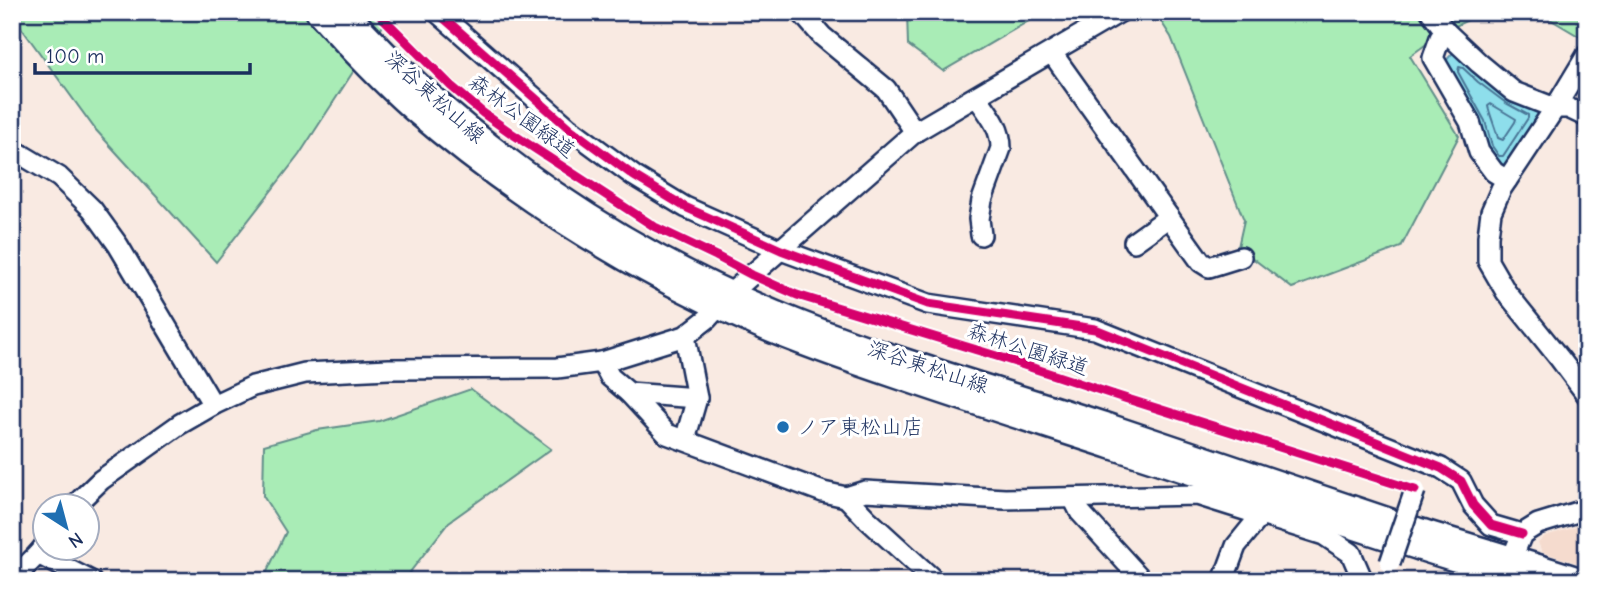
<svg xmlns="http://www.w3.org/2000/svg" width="1599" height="593" viewBox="0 0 1599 593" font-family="'Comic Neue','Klee One',sans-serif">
  <rect width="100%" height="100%" fill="#f9eae2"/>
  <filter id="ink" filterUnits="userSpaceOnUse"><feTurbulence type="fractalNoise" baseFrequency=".0143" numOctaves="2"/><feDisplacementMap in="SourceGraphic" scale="14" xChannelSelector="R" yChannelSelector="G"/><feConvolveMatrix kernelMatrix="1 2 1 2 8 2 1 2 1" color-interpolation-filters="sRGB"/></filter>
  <g filter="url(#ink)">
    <polygon fill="#f5dbce" points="1587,524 1587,566 1542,552 1538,542 1545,536"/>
    <g fill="#a9ecb6" stroke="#628e8a" stroke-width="2">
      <polygon points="12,12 392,12 299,155 216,262 95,129 12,15"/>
      <polygon points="907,12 1044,12 943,71 908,45"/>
      <polygon points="1155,12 1484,12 1443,32 1410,56 1459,136 1401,247 1292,288 1238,247 1244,220 1171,37"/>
      <polygon points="1538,12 1587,12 1587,41"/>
      <polygon points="471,389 551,449 449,522 403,581 247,581 266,574 286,532 263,496 264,445 317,430 379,421"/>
    </g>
    <polygon fill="#8edeeb" stroke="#6098b3" stroke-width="2" points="1455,50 1536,110 1539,115 1502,169 1485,150 1445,62"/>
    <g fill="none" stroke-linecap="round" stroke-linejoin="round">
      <g stroke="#497596" stroke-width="2">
        <polygon points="1459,67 1463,68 1478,82 1506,103 1528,115 1528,118 1503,156 1499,156 1492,146 1485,121 1458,72"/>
        <path d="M1491,104L1516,119L1515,122L1503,140L1498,138C1496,129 1489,113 1488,106Z"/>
      </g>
      <g stroke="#1b2f5e" stroke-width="24">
        <g id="minor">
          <polyline points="437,12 569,128 634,176 685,207 781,250 928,304 1095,329 1441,468 1461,481 1473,505 1491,525 1522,534"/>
          <polyline points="801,12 822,36 886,89 915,132"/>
          <polyline points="1431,12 1446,32 1479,63 1514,92 1555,108 1568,108 1587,117"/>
          <polyline points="1446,32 1440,38 1433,58 1470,122 1479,152 1494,172 1507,180"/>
          <polyline points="1052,53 1201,262 1209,267 1241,257"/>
          <polyline points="1587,55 1555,108 1501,189 1491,212 1488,236 1488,261 1506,292 1560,359 1587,395"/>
          <path d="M977,97C988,113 1001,127 1001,148L982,200L979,219L981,235"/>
          <polyline points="12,149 59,177 92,209 118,245 213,405"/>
          <polyline points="1134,242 1169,217"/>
          <polyline points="602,362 610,377 629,393 667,434 823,492 846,497 865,491 1005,499 1197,495 1324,535 1351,553 1363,581"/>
          <polyline points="629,393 697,398"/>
          <polyline points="685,440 697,398 685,336"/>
          <polyline points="846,497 867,519 935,581"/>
          <polyline points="1073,498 1080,512 1143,581"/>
          <polyline points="75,505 101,480 180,424 213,405 253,386 305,373 389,369 557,368 602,362 685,336 707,319 731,293 915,132 1120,12"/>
          <polyline points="38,554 91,581"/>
          <polyline points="1506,572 1522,534 1538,524 1587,509"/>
          <polyline points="12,580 38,554 45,545"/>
          <polyline points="1223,581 1236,546 1262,514"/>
        </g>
      </g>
      <g stroke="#1b2f5e" stroke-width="28">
        <g id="major">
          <path d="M318,12C348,46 379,79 413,109C516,198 634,271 758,325C804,345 851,361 899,377C969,401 1041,424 1112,447C1214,479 1314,515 1416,547C1452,559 1490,569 1527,581"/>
          <path d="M346,12C469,148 629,257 800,323C901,363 1006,392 1109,426C1212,460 1315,496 1418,530C1473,547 1529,563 1584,581"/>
        </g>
      </g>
      <use href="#minor" stroke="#fff" stroke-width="19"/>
      <use href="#major" stroke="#fff" stroke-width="23"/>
      <g stroke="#1b2f5e" stroke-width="24" stroke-linecap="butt">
        <polyline id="minor-bridge" points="1390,563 1415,490"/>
      </g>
      <use href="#minor-bridge" stroke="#fff" stroke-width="19"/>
      <g stroke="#fff" stroke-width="13">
        <g id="cycleway">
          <polyline points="377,12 451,86 483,113 511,133 655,227 716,256 752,275 797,295 1003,358 1118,396 1415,490"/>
          <polyline points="437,12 569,128 634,176 685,207 781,250 928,304 1095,329 1441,468 1461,481 1473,505 1491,525 1522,534"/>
        </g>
      </g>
      <use href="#cycleway" stroke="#d6006c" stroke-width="9"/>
    </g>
  </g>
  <circle fill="#1f6fb2" stroke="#fff" stroke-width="2.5" cx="783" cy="427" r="7"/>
  <g text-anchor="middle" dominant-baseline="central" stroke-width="6" stroke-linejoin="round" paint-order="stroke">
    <g font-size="21" fill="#1b2f5e" stroke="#fff">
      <text transform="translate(435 97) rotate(42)">深谷東松山線</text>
      <text transform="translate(522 116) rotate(36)">森林公園緑道</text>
      <text transform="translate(1028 349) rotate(18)">森林公園緑道</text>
      <text transform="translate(928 367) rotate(18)">深谷東松山線</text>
    </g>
    <g font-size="21" fill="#1b2f5e" stroke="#fff" text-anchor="start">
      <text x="797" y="427">ノア東松山店</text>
    </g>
  </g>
  <rect width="1599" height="593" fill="none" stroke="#fff" stroke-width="42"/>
  <rect x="21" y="21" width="1557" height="551" fill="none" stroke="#1b2f5e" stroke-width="2.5" filter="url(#ink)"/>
  <g transform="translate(66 527) rotate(144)"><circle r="33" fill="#ffffff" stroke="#a4acbf" stroke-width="2"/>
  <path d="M0-5L12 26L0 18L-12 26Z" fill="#1f6fb2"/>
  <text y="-10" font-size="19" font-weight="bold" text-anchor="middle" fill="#1b2f5e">N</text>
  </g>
  <path d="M35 63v10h215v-10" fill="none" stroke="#1b2f5e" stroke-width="3.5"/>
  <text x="46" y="63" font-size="21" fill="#1b2f5e" stroke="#ffffff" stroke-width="5" paint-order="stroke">100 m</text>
</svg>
